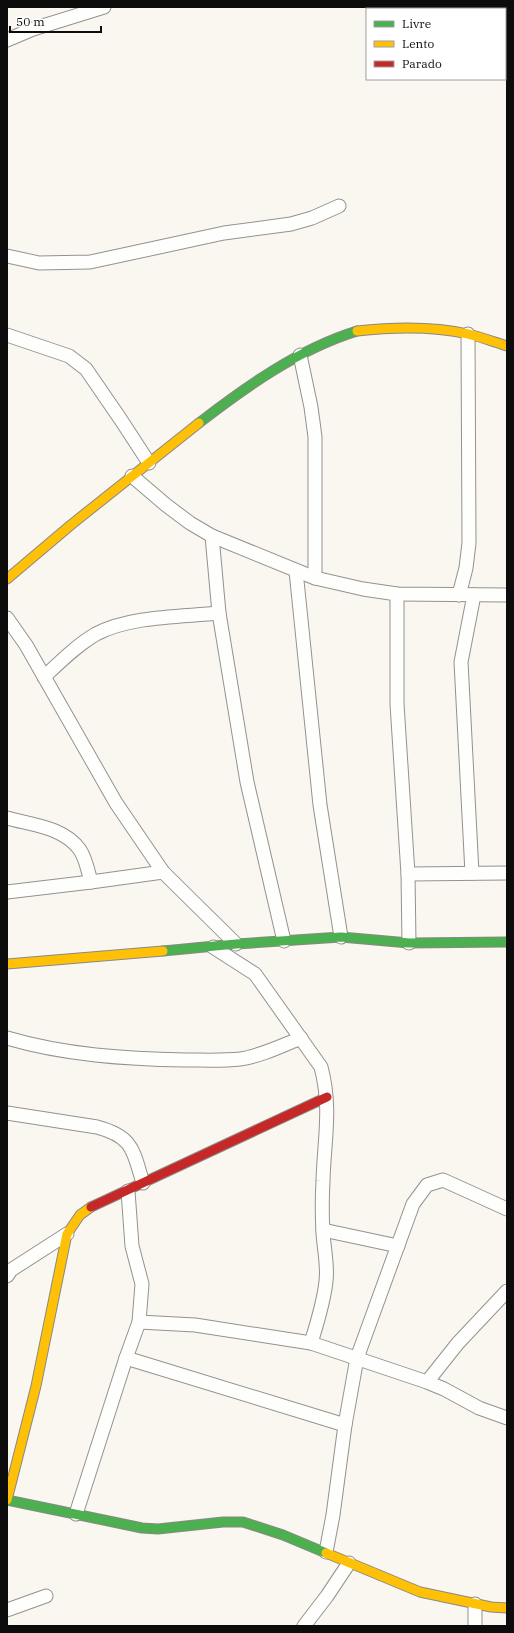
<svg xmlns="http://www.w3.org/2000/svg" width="514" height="1633" viewBox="0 0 514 1633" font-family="'IBM Plex Serif',serif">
  <rect width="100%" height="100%" fill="#faf7f0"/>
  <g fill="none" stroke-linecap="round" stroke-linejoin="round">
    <g stroke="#93928f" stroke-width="15">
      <g id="street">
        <polyline points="462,7 464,9"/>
        <polyline points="505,34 507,33"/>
        <polyline points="7,40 33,29 104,7"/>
        <polyline points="7,256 39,263 90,262 224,233 291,224 312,218 339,206"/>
        <polyline points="7,335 69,356 86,369 121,420 149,463"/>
        <polyline points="300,355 311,407 315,437 315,578"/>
        <polyline points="132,476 166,505 190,523 212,536 315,578 363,589 397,594 507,595"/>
        <polyline points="212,536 219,613 247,782 284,941"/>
        <polyline points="296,571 320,805 341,937"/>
        <polyline points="397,594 397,704 408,874 409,943"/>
        <polyline points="459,595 466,568 469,543 468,334"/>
        <polyline points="7,618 26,645 116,803 163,872 236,944"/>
        <path d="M44,677C60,662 77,645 96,634C130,616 180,617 219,613"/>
        <path d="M7,818C32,825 64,827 80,850C86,859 88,871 91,882"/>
        <polyline points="472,873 461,662 474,595"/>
        <polyline points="408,874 507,873"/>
        <polyline points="7,892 91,882 163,872"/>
        <path d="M213,947L255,974L321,1067C332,1108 324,1141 323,1181C322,1199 322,1216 323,1233C324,1249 328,1266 326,1281C324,1302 317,1323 311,1343"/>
        <path d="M7,1038C65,1055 126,1059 185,1060C203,1060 223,1061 240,1059C261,1056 281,1046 301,1038"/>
        <path d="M7,1113L97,1127C134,1137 133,1151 143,1183"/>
        <polyline points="323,1230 398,1246"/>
        <polyline points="7,1276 11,1270 67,1234"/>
        <polyline points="139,1322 195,1325 311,1343 427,1382 444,1389 479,1408 507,1418"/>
        <polyline points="126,1358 345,1425"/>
        <polyline points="427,1382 458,1343 507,1291"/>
        <polyline points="76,1514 126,1358 139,1322 142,1284 132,1246 128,1191"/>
        <polyline points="326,1552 333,1515 345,1425 357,1358 413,1204 427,1185 443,1180 507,1209"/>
        <polyline points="7,1610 46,1596"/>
        <polyline points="304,1626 327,1596 349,1563"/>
        <polyline points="475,1626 475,1604"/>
      </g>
    </g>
    <g stroke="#8a8885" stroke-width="11">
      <g id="fast">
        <path d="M199,423C247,386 299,349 357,331"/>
        <polyline points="163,951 236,944 341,937 409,943 507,942"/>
        <polyline points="7,1500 142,1528 158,1529 223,1522 243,1522 283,1535 326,1553"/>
      </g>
    </g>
    <g stroke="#8a8885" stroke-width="11">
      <g id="slow">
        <path d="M357,331C394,327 432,326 468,334C481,337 494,342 507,346"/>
        <polyline points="7,579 72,524 199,423"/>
        <polyline points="7,964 163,951"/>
        <polyline points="7,1500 36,1386 67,1234 80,1215 91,1207"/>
        <polyline points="326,1553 420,1592 491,1607 507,1608"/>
      </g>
    </g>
    <g stroke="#8a8885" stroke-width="11">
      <polyline id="jam" points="91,1207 327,1097"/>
    </g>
    <use href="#street" stroke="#fefefd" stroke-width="13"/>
    <use href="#fast" stroke="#4caf50" stroke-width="9"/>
    <use href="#slow" stroke="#ffc107" stroke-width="9"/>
    <use href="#jam" stroke="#c62828" stroke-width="9"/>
  </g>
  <rect width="514" height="1633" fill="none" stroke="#0c0c0c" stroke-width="16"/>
  <rect x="366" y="8" width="140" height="72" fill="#ffffff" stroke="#9e9e9e"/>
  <rect x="374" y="21" width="20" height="6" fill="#4caf50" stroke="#9e9e9e"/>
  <text x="402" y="28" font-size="12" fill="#0c0c0c">Livre</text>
  <rect x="374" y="41" width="20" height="6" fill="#ffc107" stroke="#9e9e9e"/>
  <text x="402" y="48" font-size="12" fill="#0c0c0c">Lento</text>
  <rect x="374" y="61" width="20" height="6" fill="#c62828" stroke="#9e9e9e"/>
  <text x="402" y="68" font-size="12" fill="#0c0c0c">Parado</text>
  <path d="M10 26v6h91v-6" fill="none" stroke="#0c0c0c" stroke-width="2"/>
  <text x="16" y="26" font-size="12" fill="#0c0c0c" stroke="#ffffff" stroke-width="3" paint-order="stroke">50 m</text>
</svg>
